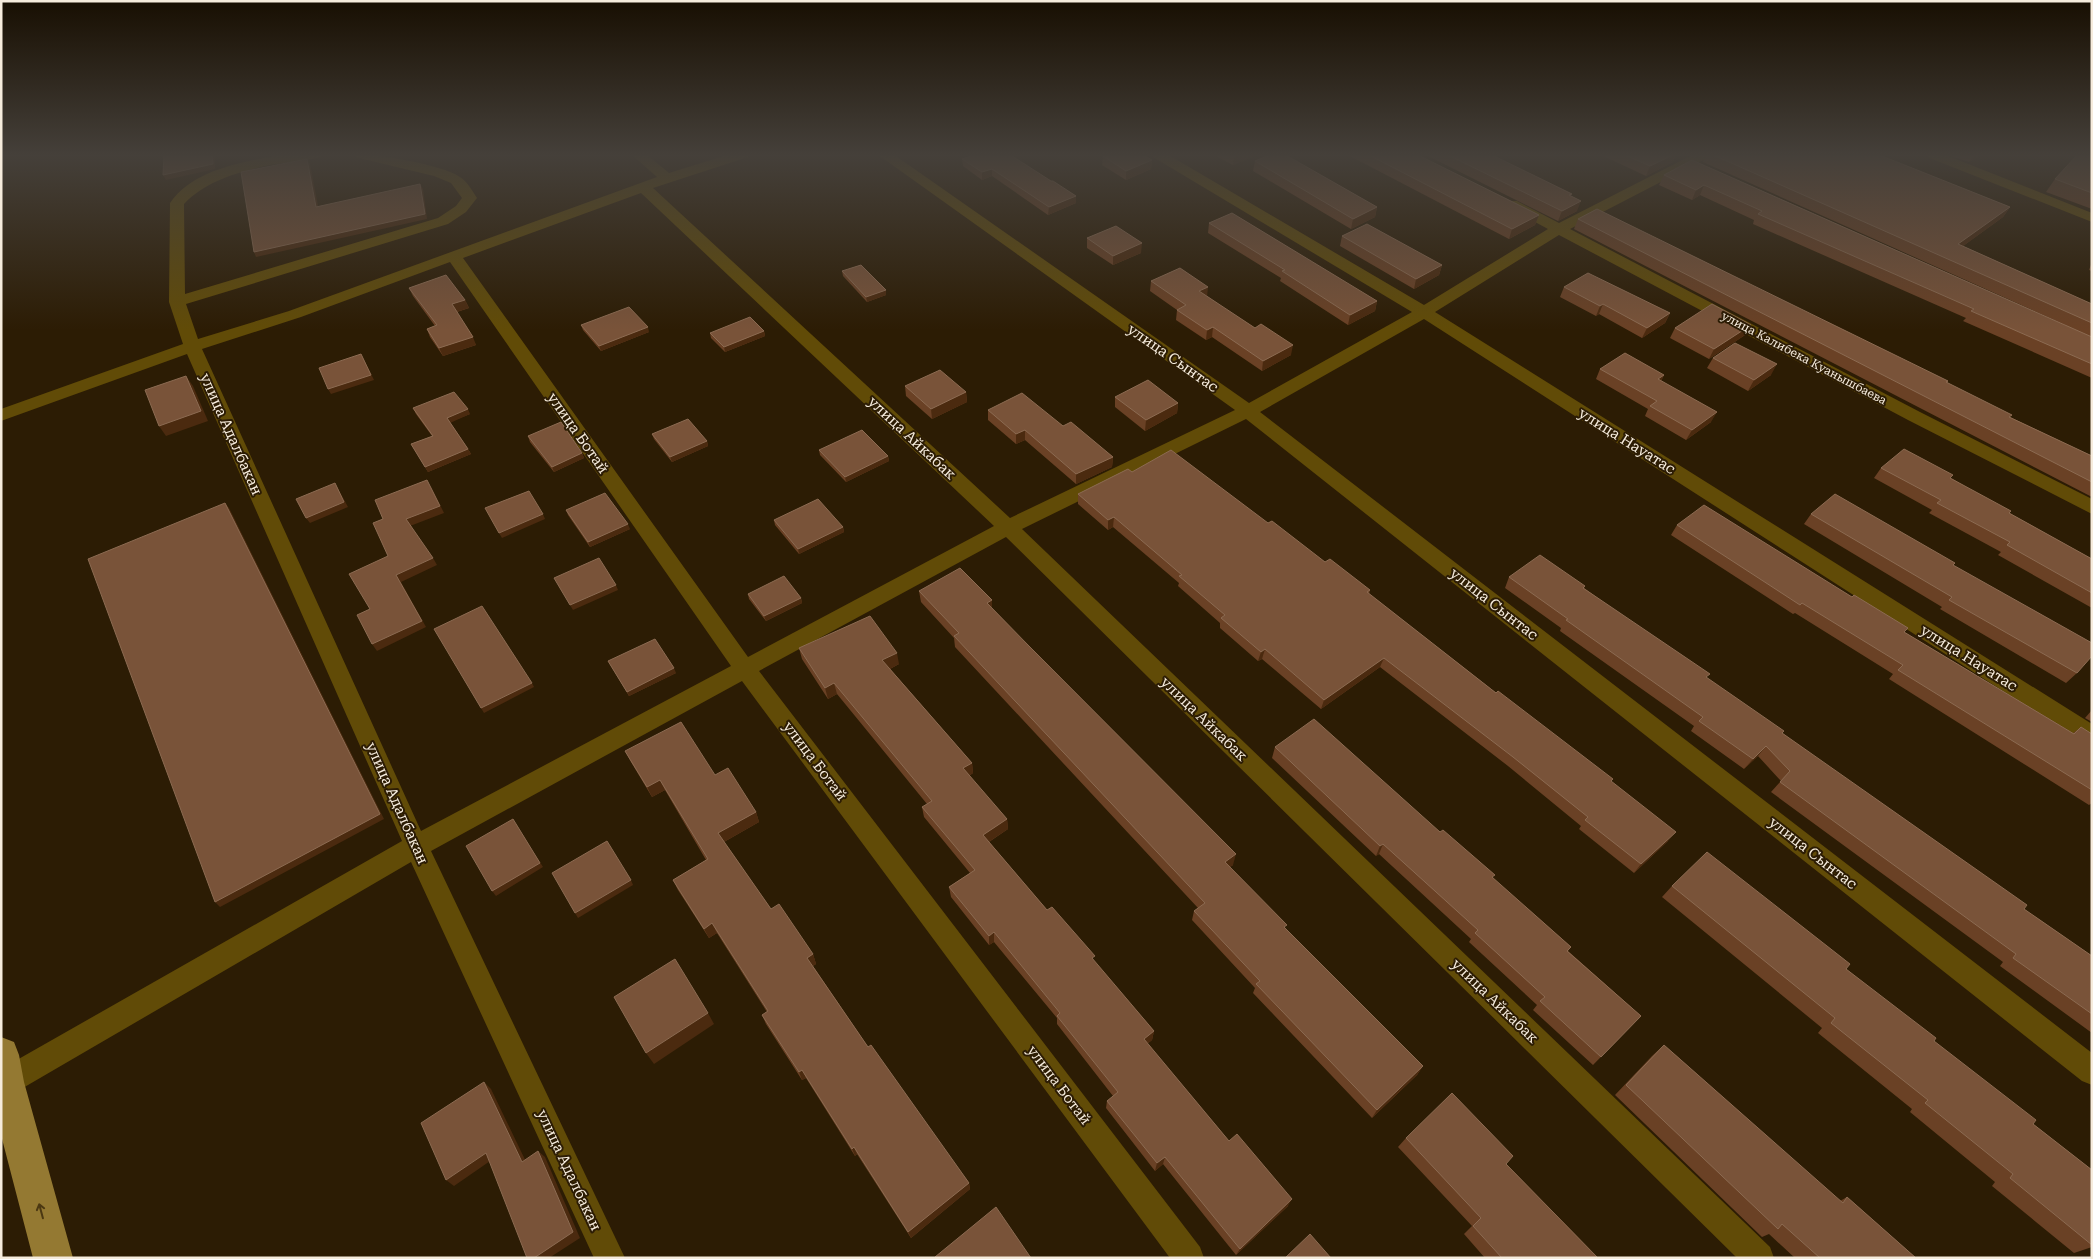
<svg xmlns="http://www.w3.org/2000/svg" width="2093" height="1259" viewBox="0 0 2093 1259" font-family="'Roboto Serif',serif">
  <rect width="100%" height="100%" fill="#2c1c04"/>
  <g fill="none" stroke-linecap="round" stroke-linejoin="round">
    <g fill="#614b07" fill-rule="evenodd">
      <path d="M287,154H326C321,160 281,163 270,165C239,172 207,180 184,204L185,294L438,218L456,206L462,198L451,183L434,176L355,157L353,154C377,154 441,164 460,177C467,181 473,192 477,198L466,212L448,224L186,304L198,339L289,311L657,177L631,154H646L669,173L730,154H750L748,157L653,188L1010,518L1235,410L877,154H893L1249,403L1412,312L1153,157L1151,154H1167L1424,305L1548,229L1507,207L1505,204L1507,201H1517L1559,223L1694,154H1711L1709,157L1570,229L1920,412L2092,499V514L1908,420L1559,235L1435,312L2092,724V745L2084,743L1424,319L1260,412L2092,1053V1085L2082,1081L1246,419L1022,529L1770,1247L1774,1258H1737L1006,537L759,671L1200,1247L1204,1258H1170L742,681L431,851L625,1258H594L411,862L16,1092L6,1096L1,1094V1069L402,841L187,354L1,421V409L183,344L169,302L170,203C194,168 248,161 287,154ZM641,193L994,526L748,657L463,258ZM450,262L731,666L421,831L202,349L301,317Z"/>
      <polygon points="1925,154 1943,154 2092,213 2092,222 1927,157"/>
    </g>
    <polygon fill="#947932" fill-rule="evenodd" points="1,1037 14,1042 19,1055 24,1082 73,1258 33,1258 1,1135"/>
  </g>
  <g fill="#6a4125">
    <polygon points="1212,154 1257,154 1257,155 1233,165"/>
    <polygon points="1346,154 1416,154 1539,215 1535,225 1509,239"/>
    <polygon points="1424,154 1490,154 1571,196 1577,211 1558,221"/>
    <polygon points="1599,154 1676,154 1673,162 1646,176"/>
    <polygon points="1707,154 1877,154 2010,207 2003,217 1963,246 2092,304 2092,378 1963,321 1966,318 1753,224 1754,220 1700,195 1692,200 1659,185 1664,175 1692,160 2070,327 1703,162"/>
    <polygon points="1945,154 1982,154 1969,162"/>
    <polygon points="2092,154 2092,209 2046,192 2055,179"/>
    <polygon points="1103,156 1152,160 1151,169 1126,180 1102,165"/>
    <polygon points="962,159 1051,181 1076,196 1076,203 1048,215 992,176 982,180 963,166"/>
    <polygon points="1255,161 1377,207 1375,217 1351,229 1253,171"/>
    <polygon points="1578,219 1948,381 1947,383 2010,417 2092,456 2092,497 1574,229"/>
    <polygon points="1209,223 1377,301 1375,311 1348,325 1280,281 1281,278 1208,233"/>
    <polygon points="1342,236 1442,265 1439,275 1414,289 1340,246"/>
    <polygon points="1087,238 1141,253 1113,265 1087,248"/>
    <polygon points="2092,262 2092,271 2089,270"/>
    <polygon points="842,271 886,290 886,295 867,302 843,276"/>
    <polygon points="1151,281 1207,296 1291,355 1262,371 1212,337 1206,340 1176,320 1177,310 1150,291"/>
    <polygon points="1564,287 1670,313 1665,323 1642,338 1599,314 1596,316 1560,297"/>
    <polygon points="409,288 465,300 469,308 457,312 476,345 443,356 430,337 427,329 435,326 413,296"/>
    <polygon points="581,325 649,332 601,351 583,330"/>
    <polygon points="1751,325 1745,335 1709,359 1670,338 1675,328"/>
    <polygon points="764,331 765,336 725,352 711,338 710,333"/>
    <polygon points="1713,358 1771,375 1748,391 1707,368"/>
    <polygon points="1600,369 1664,375 1661,381 1711,422 1686,440 1645,416 1648,409 1596,379"/>
    <polygon points="905,386 966,392 967,402 932,419 906,396"/>
    <polygon points="1115,397 1178,403 1177,413 1145,431 1115,407"/>
    <polygon points="413,408 470,414 450,422 468,449 471,454 428,472 411,444 432,436 416,414"/>
    <polygon points="988,410 1063,426 1113,457 1112,467 1076,484 1025,440 1016,444 988,420"/>
    <polygon points="652,434 707,441 708,446 672,462 654,439"/>
    <polygon points="528,436 582,453 584,458 554,472 530,442"/>
    <polygon points="819,450 888,456 889,461 846,482 820,455"/>
    <polygon points="1881,468 1951,478 2009,513 2092,559 2092,608 1998,555 2001,552 1929,513 1932,510 1874,478"/>
    <polygon points="1132,472 1268,523 1325,562 1370,590 1369,594 1611,782 1668,841 1634,873 1579,829 1581,826 1508,766 1380,667 1321,709 1262,659 1258,661 1220,628 1220,623 1178,586 1179,583 1113,527 1108,530 1078,504 1078,494"/>
    <polygon points="566,510 630,529 590,547 568,515"/>
    <polygon points="1811,514 1953,565 2077,673 2066,683 1940,609 1942,607 1804,524"/>
    <polygon points="774,520 843,527 844,532 799,554 775,525"/>
    <polygon points="1677,525 1904,632 2073,733 2081,727 2092,734 2092,803 2089,805 1889,679 1893,674 1795,613 1793,614 1671,535"/>
    <polygon points="1509,577 1585,586 1584,588 1782,733 2024,909 2092,956 2092,1033 2000,966 2003,962 1771,792 1781,781 1758,756 1744,769 1691,731 1694,726 1560,631 1561,628 1505,588"/>
    <polygon points="919,591 992,600 992,608 1233,865 1230,867 1285,929 1423,1066 1417,1075 1372,1118 1253,993 1255,988 1192,920 1194,911 1198,908 955,647 954,638 921,602"/>
    <polygon points="748,594 801,598 802,603 766,621 749,599"/>
    <polygon points="799,648 899,664 890,669 972,763 973,773 969,776 1007,819 1008,829 989,842 1047,910 1094,961 1154,1031 1152,1040 1147,1044 1229,1141 1288,1206 1236,1255 1163,1164 1155,1171 1106,1108 1107,1101 1113,1096 1057,1024 1057,1018 994,942 989,945 951,897 949,887 970,873 924,817 922,807 927,804 837,694 828,699 802,659"/>
    <polygon points="608,661 676,673 629,696"/>
    <polygon points="2092,710 2092,722 2085,718"/>
    <polygon points="1275,747 1440,832 1571,947 1568,951 1641,1016 1593,1065 1533,1010 1537,1005 1469,942 1471,939 1379,854 1376,856 1272,758"/>
    <polygon points="625,751 715,775 756,812 759,822 724,842 771,909 813,954 816,964 813,966 868,1047 969,1183 970,1189 911,1238 857,1154 855,1156 806,1078 802,1080 766,1024 762,1015 767,1012 717,933 709,938 678,890 673,880 706,860 665,790 652,797 631,762"/>
    <polygon points="1672,886 1846,969 2033,1124 2092,1170 2092,1247 2074,1253 1992,1186 1995,1182 1910,1112 1912,1109 1818,1033 1822,1028 1662,897"/>
    <polygon points="1664,1045 1840,1201 1847,1197 1916,1258 1795,1258 1769,1234 1762,1237 1615,1095 1652,1056"/>
    <polygon points="1406,1138 1506,1164 1598,1258 1485,1258 1464,1234 1472,1226 1398,1147"/>
  </g>
  <g fill="#4b2a0f">
    <polygon points="212,154 215,154 215,169 166,180 163,175"/>
    <polygon points="1239,154 1257,154 1257,155 1233,165 1234,156"/>
    <polygon points="1675,154 1676,154 1673,162 1646,176 1650,166"/>
    <polygon points="1974,154 1982,154 1969,162"/>
    <polygon points="307,159 310,164 319,211 316,207"/>
    <polygon points="1152,160 1151,169 1126,180 1126,171"/>
    <polygon points="992,169 992,176 982,180 982,172"/>
    <polygon points="420,184 423,189 427,219 256,257 254,252"/>
    <polygon points="1704,185 1700,195 1692,200 1696,190"/>
    <polygon points="1076,196 1076,203 1048,215 1049,207"/>
    <polygon points="1581,201 1577,211 1558,221 1562,211"/>
    <polygon points="1377,207 1375,217 1351,229 1353,219"/>
    <polygon points="2010,207 2003,217 1952,254 1958,244"/>
    <polygon points="1539,215 1535,225 1509,239 1512,229"/>
    <polygon points="1142,243 1141,253 1113,265 1113,256"/>
    <polygon points="1442,265 1439,275 1414,289 1416,279"/>
    <polygon points="1208,287 1207,297 1199,291"/>
    <polygon points="886,290 886,295 867,302 866,297"/>
    <polygon points="465,300 469,308 456,312 452,304"/>
    <polygon points="1377,301 1375,311 1348,325 1350,315"/>
    <polygon points="1603,304 1599,314 1596,316 1600,306"/>
    <polygon points="1670,313 1665,323 1642,338 1647,328"/>
    <polygon points="1751,325 1745,335 1709,359 1714,349"/>
    <polygon points="648,327 649,332 601,351 599,346"/>
    <polygon points="1213,327 1212,337 1206,340 1207,330"/>
    <polygon points="764,331 765,336 725,352 724,347"/>
    <polygon points="473,337 476,345 443,356 439,348"/>
    <polygon points="1293,345 1291,355 1262,371 1263,361"/>
    <polygon points="361,354 374,380 331,394 328,389"/>
    <polygon points="1777,364 1771,375 1748,391 1754,380"/>
    <polygon points="1664,375 1659,385 1658,379"/>
    <polygon points="186,376 193,386 208,421 166,436 159,426"/>
    <polygon points="966,392 967,402 932,419 931,409"/>
    <polygon points="1178,403 1177,413 1145,431 1146,420"/>
    <polygon points="468,409 470,414 450,423 447,418"/>
    <polygon points="1717,412 1711,422 1686,440 1692,430"/>
    <polygon points="1025,430 1025,440 1016,444 1016,434"/>
    <polygon points="707,441 708,446 672,462 670,457"/>
    <polygon points="468,449 471,454 428,472 425,467"/>
    <polygon points="582,453 584,458 554,472 552,467"/>
    <polygon points="888,456 889,461 846,482 845,477"/>
    <polygon points="1113,457 1112,467 1076,484 1076,474"/>
    <polygon points="335,483 348,507 310,523 306,518"/>
    <polygon points="431,487 444,513 410,526 406,519"/>
    <polygon points="225,503 229,508 384,819 220,907 215,902"/>
    <polygon points="543,514 545,519 502,538 499,533"/>
    <polygon points="1114,517 1113,527 1108,530 1108,520"/>
    <polygon points="628,524 630,529 590,547 588,542"/>
    <polygon points="843,527 844,532 799,554 798,549"/>
    <polygon points="433,558 437,565 401,582 426,627 377,651 372,644 396,575"/>
    <polygon points="616,585 618,590 573,610 570,605"/>
    <polygon points="801,598 802,603 766,621 764,616"/>
    <polygon points="992,600 992,611 987,603"/>
    <polygon points="1265,649 1262,659 1258,661 1261,652"/>
    <polygon points="897,653 899,664 884,672 882,660"/>
    <polygon points="1384,658 1380,667 1321,709 1324,700"/>
    <polygon points="674,668 676,673 629,696 627,692"/>
    <polygon points="532,683 534,687 484,713 481,708"/>
    <polygon points="834,683 837,694 828,699 825,688"/>
    <polygon points="1766,746 1758,756 1744,769 1753,759"/>
    <polygon points="972,763 973,773 964,779 963,768"/>
    <polygon points="660,780 665,790 652,797 647,787"/>
    <polygon points="756,812 759,822 722,843 718,833"/>
    <polygon points="1007,819 1008,829 984,845 983,835"/>
    <polygon points="516,824 543,867 496,896 492,891"/>
    <polygon points="1676,832 1668,841 1634,873 1641,864"/>
    <polygon points="1383,844 1379,854 1376,856 1380,846"/>
    <polygon points="1236,854 1233,865 1223,872 1225,862"/>
    <polygon points="631,880 633,885 578,918 575,913"/>
    <polygon points="712,923 717,933 709,938 704,929"/>
    <polygon points="994,932 994,942 989,945 989,936"/>
    <polygon points="813,954 816,964 811,967 807,958"/>
    <polygon points="708,1013 714,1024 654,1064 646,1053"/>
    <polygon points="1154,1031 1152,1040 1142,1048 1144,1039"/>
    <polygon points="1423,1066 1417,1075 1372,1118 1377,1110"/>
    <polygon points="802,1070 806,1078 802,1080 799,1072"/>
    <polygon points="484,1082 491,1089 529,1168 522,1162"/>
    <polygon points="854,1147 857,1154 855,1156 852,1149"/>
    <polygon points="538,1151 545,1157 580,1238 549,1258 534,1258"/>
    <polygon points="486,1153 493,1159 454,1186 446,1180"/>
    <polygon points="1165,1157 1163,1164 1155,1171 1157,1163"/>
    <polygon points="969,1183 970,1189 911,1238 908,1232"/>
    <polygon points="1292,1199 1288,1206 1236,1255 1240,1249"/>
  </g>
  <g fill="#795339" stroke="#8c6b52">
    <polygon points="164,154 212,154 213,164 163,175"/>
    <polygon points="977,154 1009,154 1051,181 1053,181 1076,196 1049,207 992,169 982,172 962,159"/>
    <polygon points="1108,154 1142,154 1152,160 1126,171 1103,156"/>
    <polygon points="1230,154 1239,154 1234,156"/>
    <polygon points="1272,154 1284,154 1377,207 1353,219 1255,161"/>
    <polygon points="1367,154 1416,154 1539,215 1512,229"/>
    <polygon points="1446,154 1490,154 1572,194 1569,195 1581,201 1562,211"/>
    <polygon points="1623,154 1675,154 1650,166"/>
    <polygon points="1711,154 1877,154 2010,207 1958,244 2092,304 2092,323"/>
    <polygon points="2078,154 2092,154 2092,193 2055,179"/>
    <polygon points="307,159 316,207 420,184 425,214 254,252 241,172"/>
    <polygon points="1692,160 2092,337 2092,364 1971,311 1974,309 1758,214 1762,211 1704,185 1696,190 1664,175"/>
    <polygon points="1597,209 1948,381 1946,382 2012,415 2009,417 2092,456 2092,482 1578,219"/>
    <polygon points="1232,213 1377,301 1350,315 1282,271 1285,270 1209,223"/>
    <polygon points="1367,224 1442,265 1416,279 1342,236"/>
    <polygon points="1116,226 1142,243 1113,256 1087,238"/>
    <polygon points="861,265 886,290 866,297 842,271"/>
    <polygon points="1180,268 1208,287 1199,291 1255,328 1261,324 1293,345 1263,361 1213,327 1207,330 1177,310 1186,305 1151,281"/>
    <polygon points="1588,273 1670,313 1647,328 1603,304 1600,306 1564,287"/>
    <polygon points="446,275 465,300 452,304 473,337 439,348 427,329 437,325 409,288"/>
    <polygon points="1712,304 1751,325 1714,349 1675,328"/>
    <polygon points="629,307 648,327 599,346 581,325"/>
    <polygon points="750,317 764,331 724,347 710,333"/>
    <polygon points="1735,343 1777,364 1754,380 1713,358"/>
    <polygon points="1625,353 1664,375 1658,379 1717,412 1692,430 1650,406 1657,401 1600,369"/>
    <polygon points="361,354 371,375 328,389 319,368"/>
    <polygon points="940,370 966,392 931,409 905,386"/>
    <polygon points="186,376 201,411 159,426 145,390"/>
    <polygon points="1148,380 1178,403 1146,420 1115,397"/>
    <polygon points="454,392 468,409 447,418 468,449 425,467 411,444 433,436 413,408"/>
    <polygon points="1022,393 1063,426 1071,422 1113,457 1076,474 1025,430 1016,434 988,410"/>
    <polygon points="688,419 707,441 670,457 652,434"/>
    <polygon points="561,422 582,453 552,467 528,436"/>
    <polygon points="862,430 888,456 845,477 819,450"/>
    <polygon points="1904,449 1953,475 1950,478 2011,511 2009,513 2092,559 2092,593 2007,545 2010,542 1937,503 1941,500 1881,468"/>
    <polygon points="1171,450 1268,523 1272,521 1325,562 1330,559 1370,590 1367,592 1496,693 1498,691 1613,779 1611,781 1676,832 1641,864 1585,820 1588,817 1513,757 1384,658 1324,700 1265,649 1261,652 1221,618 1225,615 1179,576 1182,575 1114,517 1108,520 1078,494 1128,469 1132,472"/>
    <polygon points="427,480 440,506 406,519 433,558 396,575 422,621 372,644 357,615 370,609 349,574 388,556 373,523 383,519 375,500"/>
    <polygon points="335,483 344,502 306,518 296,499"/>
    <polygon points="529,491 543,514 499,533 485,508"/>
    <polygon points="605,493 628,524 588,542 566,510"/>
    <polygon points="1835,494 1955,563 1953,565 2092,643 2092,656 2077,673 1949,600 1952,597 1811,514"/>
    <polygon points="818,499 843,527 798,549 774,520"/>
    <polygon points="225,503 380,814 215,902 88,559"/>
    <polygon points="1704,505 1852,597 1854,595 1908,628 1904,632 2074,734 2081,727 2092,734 2092,790 1898,670 1903,665 1802,603 1800,605 1677,525"/>
    <polygon points="1540,555 1585,586 1583,588 1710,674 1706,677 1784,731 1782,733 2027,905 2024,909 2092,956 2092,1014 2013,958 2016,954 1780,782 1790,771 1766,746 1753,759 1699,721 1703,717 1566,620 1568,619 1509,577"/>
    <polygon points="599,558 616,585 570,605 554,578"/>
    <polygon points="960,568 992,600 987,603 1029,646 1236,854 1225,862 1287,925 1284,927 1423,1066 1377,1110 1256,984 1260,981 1194,911 1205,903 954,636 959,633 919,591"/>
    <polygon points="784,576 801,598 764,616 748,594"/>
    <polygon points="482,606 532,683 481,708 434,629"/>
    <polygon points="870,616 897,653 882,660 972,763 963,768 1007,819 983,835 1047,910 1052,907 1095,956 1092,958 1154,1031 1144,1039 1229,1141 1237,1134 1292,1199 1240,1249 1165,1157 1157,1163 1107,1101 1118,1092 1057,1016 1060,1013 994,932 989,936 949,887 975,870 922,807 932,801 834,683 825,688 799,648"/>
    <polygon points="655,639 674,668 627,692 608,661"/>
    <polygon points="1314,719 1440,832 1443,830 1495,875 1492,877 1571,947 1567,951 1641,1016 1601,1057 1540,1001 1545,997 1475,933 1478,930 1383,844 1380,846 1275,747"/>
    <polygon points="681,722 715,775 728,768 756,812 718,833 771,909 779,904 813,954 807,958 868,1047 871,1045 969,1183 908,1232 854,1147 852,1149 802,1070 799,1072 762,1015 768,1011 712,923 704,929 673,880 708,859 660,780 647,787 625,751"/>
    <polygon points="513,819 540,863 492,891 466,846"/>
    <polygon points="607,841 631,880 575,913 552,873"/>
    <polygon points="1707,852 1850,964 1846,969 1936,1038 1934,1041 2036,1120 2033,1124 2092,1170 2092,1245 2010,1178 2013,1174 1925,1103 1928,1100 1831,1023 1835,1018 1672,886"/>
    <polygon points="675,959 708,1013 646,1053 614,997"/>
    <polygon points="1664,1045 1843,1203 1847,1197 1916,1258 1820,1258 1782,1224 1778,1229 1626,1085"/>
    <polygon points="484,1082 522,1162 538,1151 573,1232 534,1258 527,1258 486,1153 446,1180 421,1123"/>
    <polygon points="1452,1093 1513,1156 1506,1164 1598,1258 1502,1258 1473,1226 1481,1218 1406,1138"/>
    <polygon points="996,1207 1031,1258 935,1258 935,1257"/>
    <polygon points="1310,1234 1331,1258 1285,1258"/>
  </g>
  <defs><path id="oneway-shaft" d="M-6 0H5M1.5-3L5.5 0L1.5 3" fill="none" stroke-width="1.6" stroke-linecap="round" stroke-linejoin="round" transform="scale(1.25)"/></defs>
  <use stroke="#4b3812" href="#oneway-shaft" transform="translate(41 1211) rotate(-105)"/>
  <linearGradient id="sky" x2="0" y2="1"><stop stop-color="#180f02"/><stop offset="0.47" stop-color="#45403a"/><stop offset="1" stop-color="#45403a" stop-opacity="0"/></linearGradient>
  <rect width="2093" height="330" fill="url(#sky)"/>
  <g text-anchor="middle" dominant-baseline="central" stroke-width="4" stroke-linejoin="round" paint-order="stroke">
    <g font-size="12" fill="#f6ecdd" stroke="#2c1c04">
      <text transform="translate(1804 358) rotate(28)">улица Калибека Куанышбаева</text>
    </g>
    <g font-size="15" fill="#f6ecdd" stroke="#2c1c04">
      <text transform="translate(1173 358) rotate(35)">улица Сынтас</text>
      <text transform="translate(578 433) rotate(55)">улица Ботай</text>
      <text transform="translate(231 434) rotate(66)">улица Адалбакан</text>
      <text transform="translate(912 438) rotate(43)">улица Айкабак</text>
      <text transform="translate(1627 441) rotate(32)">улица Науатас</text>
      <text transform="translate(1494 604) rotate(38)">улица Сынтас</text>
      <text transform="translate(1969 658) rotate(32)">улица Науатас</text>
      <text transform="translate(1204 719) rotate(44)">улица Айкабак</text>
      <text transform="translate(815 761) rotate(53)">улица Ботай</text>
      <text transform="translate(397 803) rotate(66)">улица Адалбакан</text>
      <text transform="translate(1813 853) rotate(38)">улица Сынтас</text>
      <text transform="translate(1495 1001) rotate(44)">улица Айкабак</text>
      <text transform="translate(1059 1085) rotate(53)">улица Ботай</text>
      <text transform="translate(569 1170) rotate(65)">улица Адалбакан</text>
    </g>
  </g>
  <rect width="2093" height="1259" fill="none" stroke="#f6ecdd" stroke-width="5"/>
</svg>
